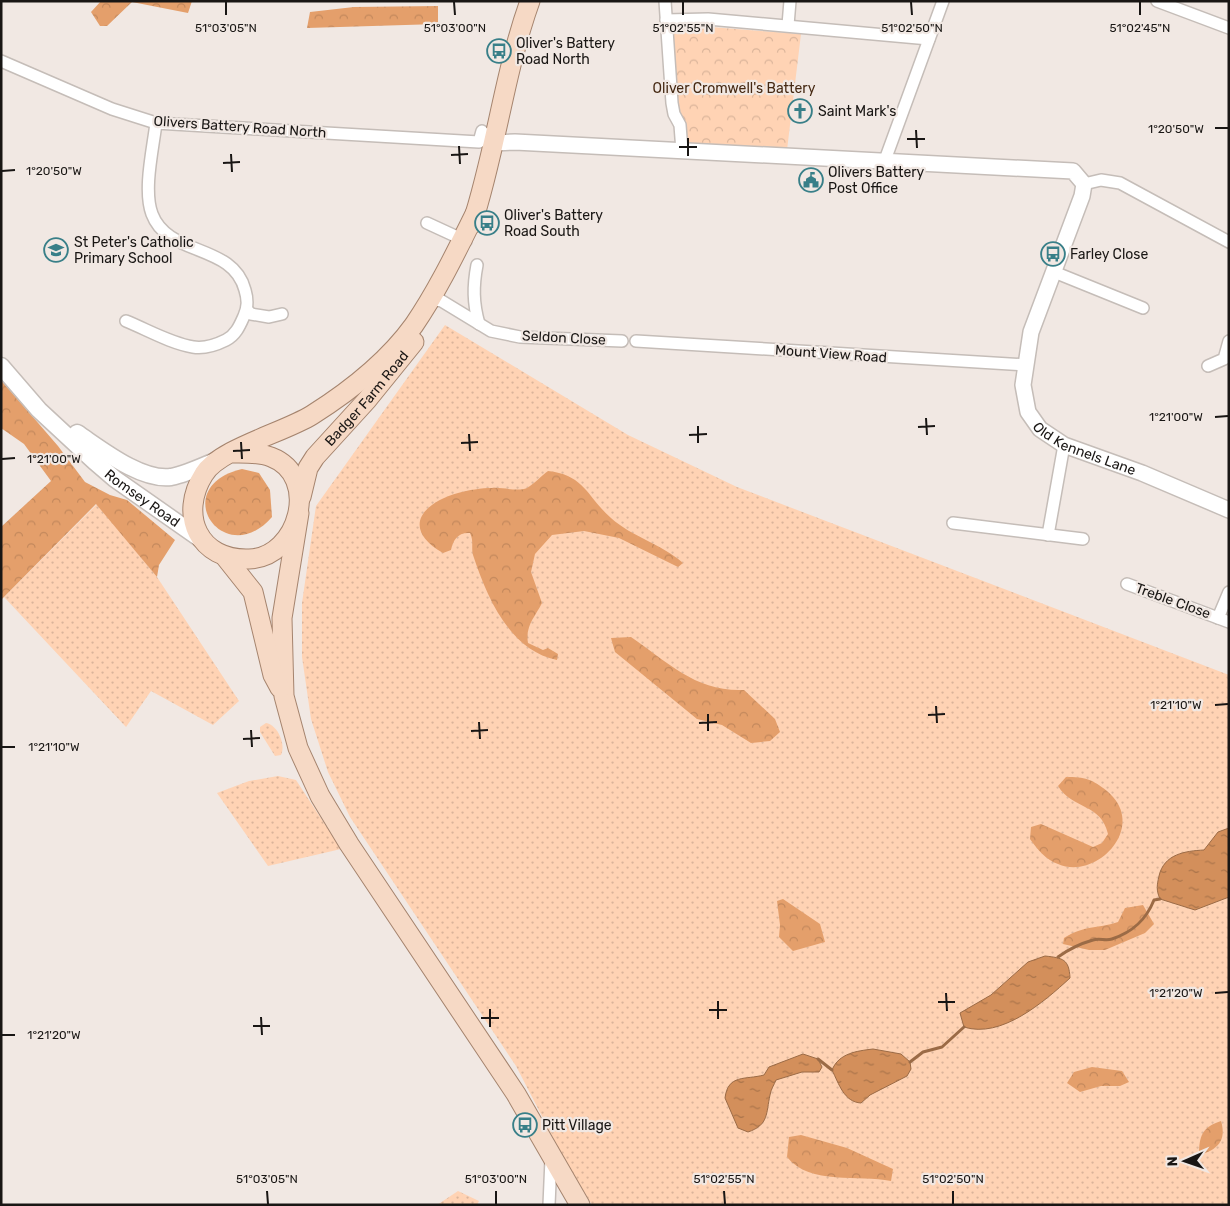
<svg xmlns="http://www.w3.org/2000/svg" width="1230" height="1206" viewBox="0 0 1230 1206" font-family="Rubik,sans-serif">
  <defs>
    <pattern id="grass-dots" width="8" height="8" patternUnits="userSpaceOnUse" patternTransform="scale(1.25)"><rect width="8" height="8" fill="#ffd3b4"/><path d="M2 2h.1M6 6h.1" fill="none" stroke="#dab49a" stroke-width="1.8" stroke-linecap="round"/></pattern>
    <pattern id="forest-crowns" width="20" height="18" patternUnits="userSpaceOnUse" patternTransform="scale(1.25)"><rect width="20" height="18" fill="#e49f6b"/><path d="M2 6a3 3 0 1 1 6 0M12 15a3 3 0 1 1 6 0" fill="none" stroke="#c3885c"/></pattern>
    <pattern id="park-crowns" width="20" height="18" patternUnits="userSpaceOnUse" patternTransform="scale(1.25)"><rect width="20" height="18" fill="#ffd3b4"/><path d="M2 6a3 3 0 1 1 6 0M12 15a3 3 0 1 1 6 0" fill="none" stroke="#dab49a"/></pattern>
    <pattern id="water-ripples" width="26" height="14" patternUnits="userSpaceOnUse" patternTransform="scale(1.25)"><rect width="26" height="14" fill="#d38f5b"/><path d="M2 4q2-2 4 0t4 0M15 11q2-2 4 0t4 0" fill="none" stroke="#aa744a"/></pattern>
  </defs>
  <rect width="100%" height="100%" fill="#f1e8e3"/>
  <g fill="url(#grass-dots)">
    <polygon points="445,325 628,435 737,487 1229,675 1229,1205 592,1205 562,1155 516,1066 350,817 328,772 311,719 302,657 302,603 316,506"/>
    <polygon points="97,504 157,577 239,701 213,725 151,691 126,727 4,597"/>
    <path d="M266,723C278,725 286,745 281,755L275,756L260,732V727Z"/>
    <polygon points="278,776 296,780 341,849 268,866 217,793 249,781"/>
    <polygon points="458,1191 479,1201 477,1205 437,1205"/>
  </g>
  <g fill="url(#forest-crowns)">
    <polygon points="101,1 192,1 188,13 132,2 107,26 100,26 91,12"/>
    <polygon points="438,6 438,24 307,28 310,12 354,7"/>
    <polygon points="1,380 58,446 85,482 110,495 127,500 175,540 159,565 157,577 96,504 1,600 1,527 51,481 24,444 1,428"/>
    <path d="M242,469L259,473L270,490L272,517C224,572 166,487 242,469Z"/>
    <path d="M548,471C585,475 587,497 611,518C632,537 662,544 683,563L678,567L619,538L584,531L552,535L535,554L531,572L542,603C535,617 525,626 528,643L543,650L548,648L558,654L557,660C509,650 487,597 473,555C471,547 474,541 470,533C458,532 453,540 451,550L443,553C402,529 420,504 458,493C468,490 482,488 492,488C502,487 518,492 527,488C534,484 541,476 548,471Z"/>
    <path d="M631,637C669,663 696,692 744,690L775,719L780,732L770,741L751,743L722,725L697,719L615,652L611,638Z"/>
    <path d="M1066,777C1085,777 1092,779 1107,791C1149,826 1097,881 1058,864C1046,860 1037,849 1030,839L1031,827L1041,824L1093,847L1102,843L1108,834C1101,803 1073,810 1058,786Z"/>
    <polygon points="783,899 820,924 825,942 793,951 779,937 780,925 777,901"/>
    <path d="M1143,905L1154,924L1145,933L1105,950H1089L1063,944L1064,938C1085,925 1096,929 1118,922L1125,908Z"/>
    <polygon points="1092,1067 1122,1071 1129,1082 1120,1086 1101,1086 1080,1092 1067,1083 1074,1072"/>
    <path d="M1221,1121C1227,1141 1217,1150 1199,1155C1199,1136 1202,1127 1221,1121Z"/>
    <path d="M801,1135L847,1148L893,1169L891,1181C859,1174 810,1186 787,1157L789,1137Z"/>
  </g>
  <polygon fill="url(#park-crowns)" points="685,25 801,34 787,150 688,146 682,121 677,110 670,34 676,28"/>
  <g fill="url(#water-ripples)" stroke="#9b6b46">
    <path d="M1229,828V897L1195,910L1160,899C1156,890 1157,885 1159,876C1164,854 1185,851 1204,850L1218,832Z"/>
    <path d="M1045,956C1063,958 1069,959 1070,978C1044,1002 1001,1039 964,1027L960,1013L991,995L1028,962Z"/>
    <path d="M873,1049L901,1054L910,1062L911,1069L907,1076L870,1095L861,1103C844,1102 839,1084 832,1070C839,1053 857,1051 873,1049Z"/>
    <path d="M803,1054L818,1059L822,1067L819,1072H802L776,1080C774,1085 771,1089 770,1095C766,1113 769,1125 748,1132L738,1128L725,1098C728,1074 745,1080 764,1075L769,1067Z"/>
  </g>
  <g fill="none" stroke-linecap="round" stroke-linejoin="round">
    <g stroke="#9b6b46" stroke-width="3">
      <path d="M1058,957C1069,949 1079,944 1093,940C1099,938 1106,941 1112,939C1133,932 1146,920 1154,900L1160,899"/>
      <polyline points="818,1059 832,1070"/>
      <polyline points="910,1062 923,1052 942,1047 964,1027"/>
    </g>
    <g stroke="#c5bdb8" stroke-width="14">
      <g id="minor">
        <polyline points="665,1 672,103 674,114 680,125 682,151"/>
        <polyline points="1157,1 1229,28"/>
        <polyline points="666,20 708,19 929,39"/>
        <polyline points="788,25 790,1"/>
        <polyline points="1,61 112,109 156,123 479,142 482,131"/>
        <polyline points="885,160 943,1"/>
        <polyline points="1084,184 1101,180 1120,183 1229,242"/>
        <polyline points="427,223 466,241"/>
        <path d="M477,265C473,286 473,303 479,324"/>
        <polyline points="1054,272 1143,308"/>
        <polyline points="428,306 433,301 440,300 491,331 520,337 622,341"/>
        <polyline points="247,310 251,314 269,317 282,314"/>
        <path d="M126,321C148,330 170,343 193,347C205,349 216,345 226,340C236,335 240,325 244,316C248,307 248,300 245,290C233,243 168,257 152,214C143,190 153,149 156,123"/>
        <polyline points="636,341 1026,365"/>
        <polyline points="1208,366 1224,359 1229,341"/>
        <polyline points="953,523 1083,539"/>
        <polyline points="1048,535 1064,445"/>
        <polyline points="1127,584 1229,622"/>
        <polyline points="1218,618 1229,592"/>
        <polyline points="549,1205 551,1159"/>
      </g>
    </g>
    <g stroke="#c5bdb8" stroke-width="18">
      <g id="tertiary">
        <path id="s1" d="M494,143L515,142L1073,171L1084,184L1082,196L1031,332L1023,385L1028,412L1040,429L1064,445L1142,473L1229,510"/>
      </g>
    </g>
    <g stroke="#c5bdb8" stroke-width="19">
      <g id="secondary">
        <path id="s2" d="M1,366L39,410L94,461L115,479L202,540"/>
        <path d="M77,433C101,449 141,481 171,477C186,474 201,467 215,461"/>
      </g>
    </g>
    <g stroke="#a5846e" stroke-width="21">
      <g id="primary">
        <path d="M472,224C496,151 504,73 530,1"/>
        <path d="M230,453C244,453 258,452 271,457C321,476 299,558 249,559C199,561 178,515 204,474C219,449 285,432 312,415C350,391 388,361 414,325C438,290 457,250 476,212"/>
        <path id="s3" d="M301,497L308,468L315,457L367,400L414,342"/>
        <polyline points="299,513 282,618 284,696 298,748 320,796 349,844 516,1094 580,1205"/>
        <polyline points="226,558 253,592 273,675 280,688"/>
      </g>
    </g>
    <use href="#minor" stroke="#fff" stroke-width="11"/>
    <use href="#tertiary" stroke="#fff" stroke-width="15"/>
    <use href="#secondary" stroke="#fff" stroke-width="16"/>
    <use href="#primary" stroke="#f6d9c5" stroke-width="19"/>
  </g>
  <path fill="none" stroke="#191614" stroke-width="2" d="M226,2V15M454,2L455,15M683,2V15M911,2L912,15M1140,2V15M1215,128H1228M916,130L917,148M688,138V156M907,139H925M459,146L460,164M679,147H697M231,154L232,172M451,155L468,154M223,163L240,162M2,171L15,170M1215,417L1228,416M926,418L927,435M698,426V443M918,427L935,426M469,434L470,451M689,435L707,434M241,442L242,459M461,443L478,442M233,451L250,450M2,459L15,458M1215,705L1228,704M936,706L937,723M708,714V731M928,715L945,714M479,722L480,739M699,723L717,722M251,730L252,747M471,731L488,730M243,739L260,738M2,747H15M946,993L947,1011M1215,993L1228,992M718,1001V1019M938,1002H955M490,1009V1027M709,1010H727M261,1017L262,1035M481,1018H499M253,1026H270M2,1035H15M267,1191L268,1204M496,1191V1204M724,1191L725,1204M953,1191V1204"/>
  <defs>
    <g id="bus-ring" transform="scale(1.25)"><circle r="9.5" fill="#f1e8e3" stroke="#387f88" stroke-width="1.5"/><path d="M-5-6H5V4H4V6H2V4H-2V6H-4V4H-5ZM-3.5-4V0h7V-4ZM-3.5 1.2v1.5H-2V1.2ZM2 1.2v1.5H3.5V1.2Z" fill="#387f88"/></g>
    <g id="church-ring" transform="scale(1.25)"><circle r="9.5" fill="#f1e8e3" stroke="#387f88" stroke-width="1.5"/><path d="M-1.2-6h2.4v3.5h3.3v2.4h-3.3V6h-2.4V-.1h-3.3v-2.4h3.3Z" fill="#387f88"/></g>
    <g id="civic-ring" transform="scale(1.25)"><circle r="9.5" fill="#f1e8e3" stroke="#387f88" stroke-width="1.5"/><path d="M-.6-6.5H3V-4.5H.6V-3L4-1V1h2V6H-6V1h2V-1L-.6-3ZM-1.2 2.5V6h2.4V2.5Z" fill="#387f88"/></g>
    <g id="school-ring" transform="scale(1.25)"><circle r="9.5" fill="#f1e8e3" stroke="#387f88" stroke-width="1.5"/><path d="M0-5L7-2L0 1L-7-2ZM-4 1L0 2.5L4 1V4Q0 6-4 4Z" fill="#387f88"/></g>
  </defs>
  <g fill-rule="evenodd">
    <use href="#bus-ring" x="499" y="51"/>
    <use href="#church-ring" x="800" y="111"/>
    <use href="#civic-ring" x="811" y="180"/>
    <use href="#bus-ring" x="487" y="223"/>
    <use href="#school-ring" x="56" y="250"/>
    <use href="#bus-ring" x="1053" y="254"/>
    <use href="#bus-ring" x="525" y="1125"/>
  </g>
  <g text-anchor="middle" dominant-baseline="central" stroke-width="4.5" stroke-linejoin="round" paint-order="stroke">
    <g font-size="14" fill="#191614" stroke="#f1e8e3" text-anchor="start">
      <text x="516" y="43">Oliver's Battery<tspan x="516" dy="16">Road North</tspan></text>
      <text x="818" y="111">Saint Mark's</text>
      <text x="828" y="172">Olivers Battery<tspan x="828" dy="16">Post Office</tspan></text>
      <text x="504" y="215">Oliver's Battery<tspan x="504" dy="16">Road South</tspan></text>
      <text x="74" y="242">St Peter's Catholic<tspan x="74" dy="16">Primary School</tspan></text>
      <text x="1070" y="254">Farley Close</text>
      <text x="542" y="1125">Pitt Village</text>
    </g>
    <g font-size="14" fill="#462913" stroke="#f1e8e3">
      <text x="734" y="88">Oliver Cromwell's Battery</text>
    </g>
    <g font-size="14" fill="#191614" stroke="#f1e8e3">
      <text transform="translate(240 127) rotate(4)">Olivers Battery Road North</text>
      <text transform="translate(564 338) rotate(3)">Seldon Close</text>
      <text transform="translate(831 354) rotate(4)">Mount View Road</text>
      <text stroke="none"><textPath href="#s3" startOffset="121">Badger Farm Road</textPath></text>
      <text stroke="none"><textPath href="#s1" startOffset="905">Old Kennels Lane</textPath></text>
      <text stroke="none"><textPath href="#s2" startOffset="194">Romsey Road</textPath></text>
      <text transform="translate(1173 601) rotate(20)">Treble Close</text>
    </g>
  </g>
  <g font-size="12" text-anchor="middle" fill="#191614" stroke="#f1e8e3" stroke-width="4.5" stroke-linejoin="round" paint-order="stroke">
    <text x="226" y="32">51°03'05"N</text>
    <text x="455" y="32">51°03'00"N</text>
    <text x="683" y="32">51°02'55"N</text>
    <text x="912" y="32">51°02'50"N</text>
    <text x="1140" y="32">51°02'45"N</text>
    <text x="1176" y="133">1°20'50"W</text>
    <text x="54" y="175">1°20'50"W</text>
    <text x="1176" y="421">1°21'00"W</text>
    <text x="54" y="463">1°21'00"W</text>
    <text x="1176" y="709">1°21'10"W</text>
    <text x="54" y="751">1°21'10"W</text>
    <text x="1176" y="997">1°21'20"W</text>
    <text x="54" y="1039">1°21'20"W</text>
    <text x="267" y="1183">51°03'05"N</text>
    <text x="496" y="1183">51°03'00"N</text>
    <text x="724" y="1183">51°02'55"N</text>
    <text x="953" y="1183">51°02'50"N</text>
  </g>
  <rect width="1230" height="1206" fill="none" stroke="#191614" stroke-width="5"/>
  <g transform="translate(1185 1161) rotate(268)" stroke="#f1e8e3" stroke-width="4" paint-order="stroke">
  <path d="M0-4L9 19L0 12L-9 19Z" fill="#191614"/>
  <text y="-8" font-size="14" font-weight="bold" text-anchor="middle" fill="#191614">N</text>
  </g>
</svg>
